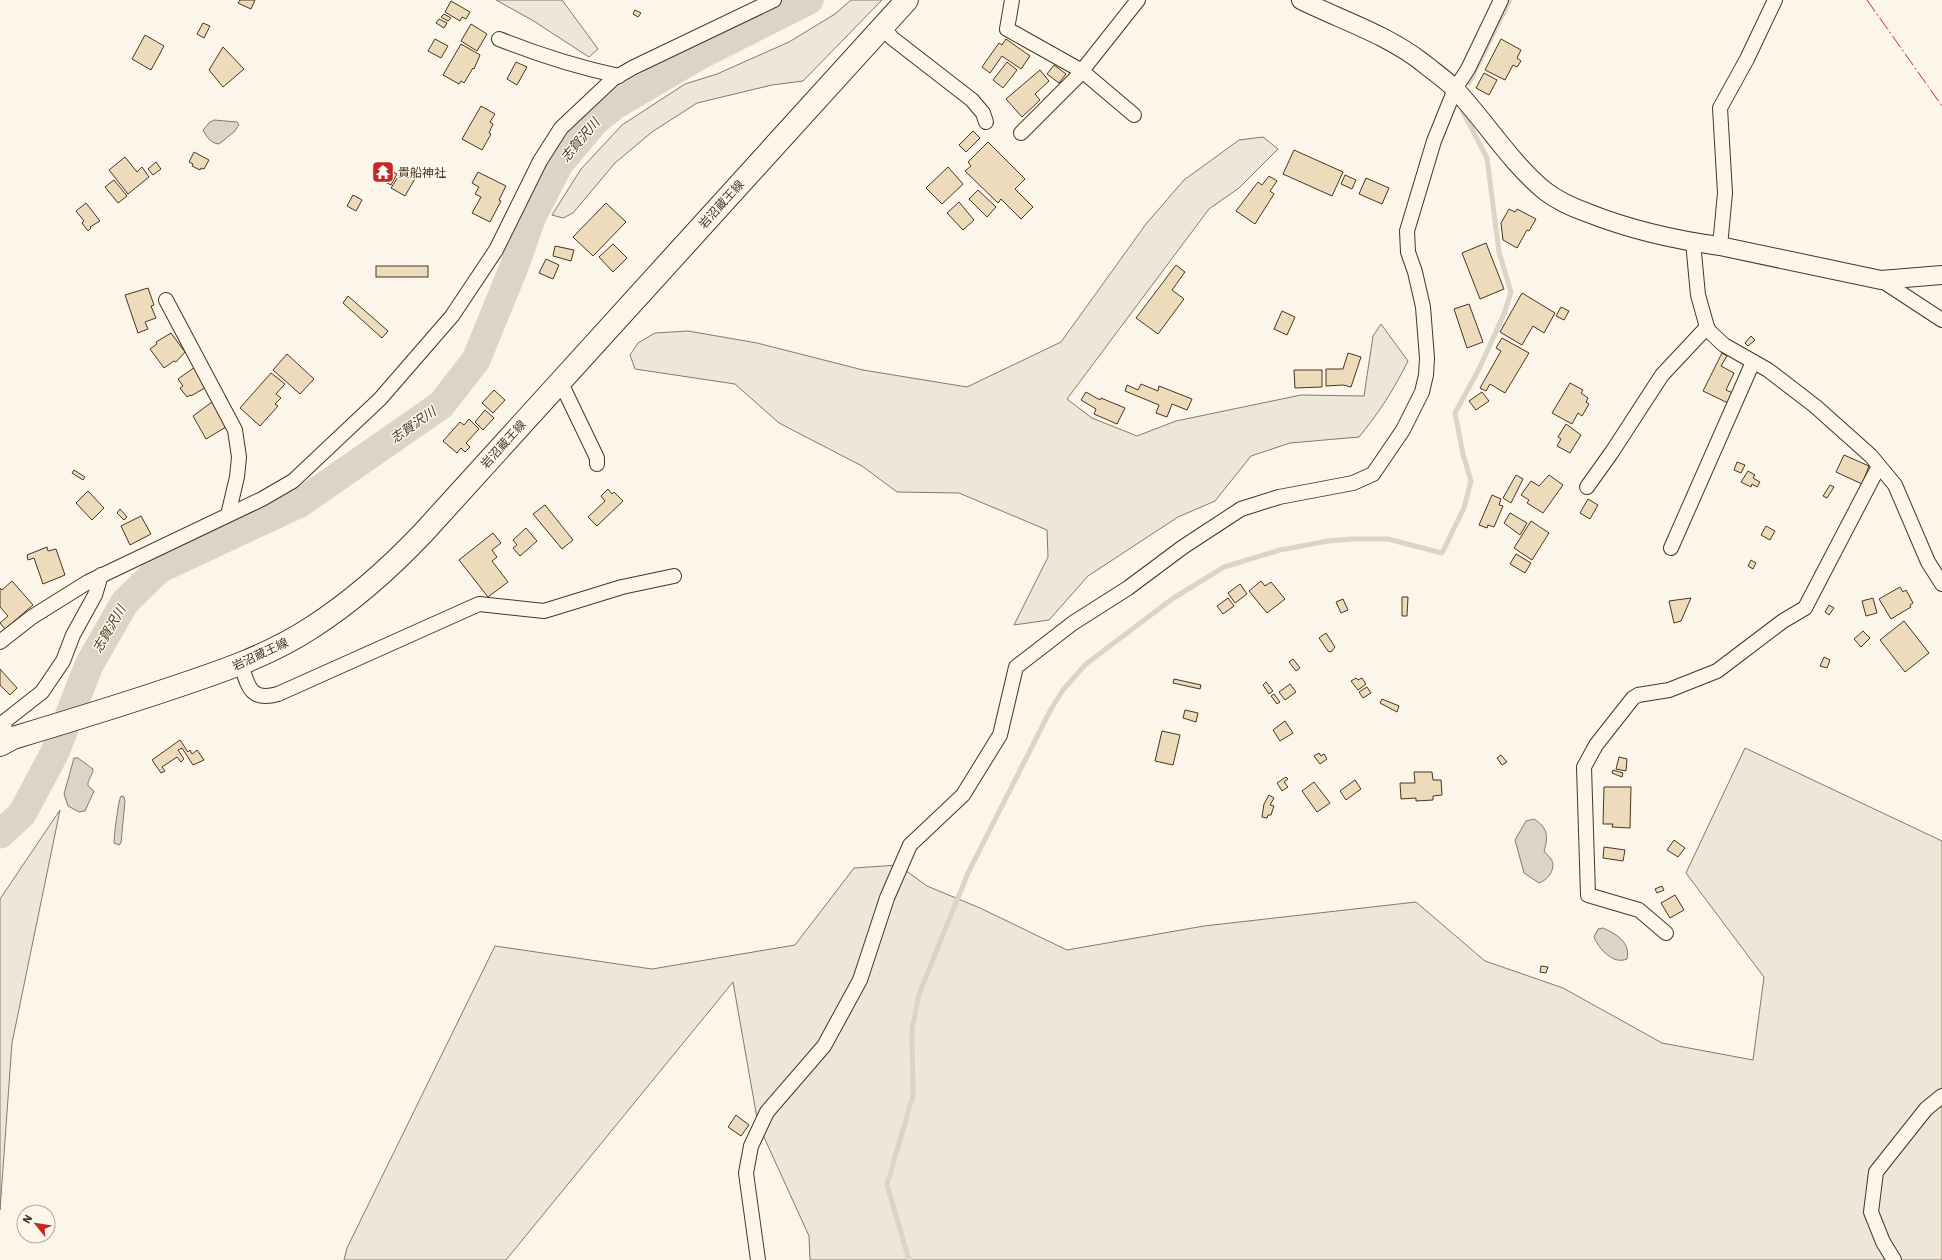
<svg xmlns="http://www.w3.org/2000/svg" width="1942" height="1260" viewBox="0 0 1942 1260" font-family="'IBM Plex Sans','Noto Sans JP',sans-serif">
  <rect width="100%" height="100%" fill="#fbf6e9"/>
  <g fill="#ede6d9" stroke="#887966">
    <polygon points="496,0 562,0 598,49 589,57 532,20"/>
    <polygon points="851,0 882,0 803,81 772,85 697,103 652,132 615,163 573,213 563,218 552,215 581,169 622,125 685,84 717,74 789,42 835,14"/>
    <path d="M1263,137L1278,149L1239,188L1209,209L1067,399L1092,418L1137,436L1176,421L1301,395L1364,396L1373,336L1381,324L1408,361C1394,389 1379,413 1359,437L1290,443L1251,456L1215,501L1178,517L1088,576L1049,620L1014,625L1048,557L1047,530L959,493L897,492L862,466L779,423L735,384L635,369L630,355L638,343L655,333L688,331L757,343L863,370L967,387L1061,342L1146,224L1184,180L1239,140Z"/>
    <polygon points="1745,748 1942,841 1942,1260 810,1260 809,1236 758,1124 733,982 506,1260 344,1260 347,1248 495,946 652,969 795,945 854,868 898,865 927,886 980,908 1067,950 1204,926 1416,902 1485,961 1563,988 1662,1043 1753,1060 1764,977 1686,873"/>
    <polygon points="60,810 12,1043 0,1210 0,899"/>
  </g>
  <g fill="#dcd4c6" stroke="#887966">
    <path d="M214,120L237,122L239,125L234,132L219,144C210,143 207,137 203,130L210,122Z"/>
    <path d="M74,758H78L93,769C93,775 87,780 88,786L94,791L85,811L79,812L68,806L64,794Z"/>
    <path d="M121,796L124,797L125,801L121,843L119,845L114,843C114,837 118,801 121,796Z"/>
    <path d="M1534,819C1547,827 1549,836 1544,851C1546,854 1549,856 1551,859C1557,868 1548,880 1539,883L1524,873L1515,840L1526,821Z"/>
    <path d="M1603,928C1616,934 1631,942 1627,959C1613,965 1599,949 1594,937L1598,929Z"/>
  </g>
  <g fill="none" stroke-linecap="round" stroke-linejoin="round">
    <g stroke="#dcd4c6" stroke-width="5">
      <polyline points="1469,83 1510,0"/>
      <polyline points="909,1260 887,1185 913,1095 912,1030 919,994 968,873 1051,709 1063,690 1086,664 1172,599 1224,567 1280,550 1328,541 1352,539 1388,539 1442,553 1464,508 1471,481 1463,454 1455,413 1479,369 1504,314 1511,292 1499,252 1487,158 1462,110"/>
    </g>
    <polyline stroke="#dcd4c6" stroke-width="29" points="0,834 22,814 55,752 89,665 125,602 159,569 300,503 441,405 476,360 514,267 532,216 559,164 596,120 615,105 700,55 809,0"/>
  </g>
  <g fill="#ecdcbc" stroke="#4a3520">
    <polygon points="240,0 255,0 251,9 238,3"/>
    <polygon points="451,1 470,12 466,19 462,17 460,21 445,12"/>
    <polygon points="635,10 641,13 638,17 633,14"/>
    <polygon points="444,14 451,18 448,21 441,17"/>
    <polygon points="439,19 447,23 444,28 436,23"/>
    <polygon points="203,23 210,26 204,38 197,34"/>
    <polygon points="471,24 487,34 477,51 461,41"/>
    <polygon points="145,35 164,46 151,70 132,59"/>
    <polygon points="435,39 448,46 441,58 428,51"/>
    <polygon points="1006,39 1030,56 1021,69 1002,56 990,73 982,67 999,43 1002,45"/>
    <polygon points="1501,39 1521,50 1517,58 1521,61 1517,67 1513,65 1505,80 1485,70"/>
    <polygon points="461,44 480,55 474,69 473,68 464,83 461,81 459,84 443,75"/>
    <polygon points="223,47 244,69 223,87 209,70"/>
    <polygon points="516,62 527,67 517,85 507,79"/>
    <polygon points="1007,62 1017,70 1003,88 993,80"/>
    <polygon points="1054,65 1066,74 1059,83 1047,74"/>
    <polygon points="1040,70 1049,81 1035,94 1040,100 1022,117 1006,99"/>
    <polygon points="1484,73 1497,80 1489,95 1476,88"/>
    <polygon points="481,106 495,114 490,122 493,124 489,133 491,134 482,150 462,139"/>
    <polygon points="973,131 980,138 966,152 959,145"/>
    <polygon points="988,142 1025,179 1015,189 1033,207 1021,219 1001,199 998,203 965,171 971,166 968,162"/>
    <polygon points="1294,150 1343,172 1332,196 1283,174"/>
    <polygon points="194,152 209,160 204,169 201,168 200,170 192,166 193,164 189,162"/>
    <polygon points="125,157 137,172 142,167 149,177 128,194 109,170"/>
    <polygon points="156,162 161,169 153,175 148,169"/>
    <polygon points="381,165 397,174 391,185 374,176"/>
    <polygon points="948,167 963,184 942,204 926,188"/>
    <polygon points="403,169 416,177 405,196 391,188"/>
    <polygon points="478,172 506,186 499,200 501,201 490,222 472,213 481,197 475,194 479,187 472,183"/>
    <polygon points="1345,175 1356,180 1352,189 1341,184"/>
    <polygon points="1269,176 1277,181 1270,191 1274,194 1255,224 1236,211 1258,182 1262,185"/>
    <polygon points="1366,178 1389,188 1382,204 1359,194"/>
    <polygon points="114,180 127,196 118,203 105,187"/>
    <polygon points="978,190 996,207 987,217 969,199"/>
    <polygon points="353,195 362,200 356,211 347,206"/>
    <polygon points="959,202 974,220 963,230 947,213"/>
    <polygon points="86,203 100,221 90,227 91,228 88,231 82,223 84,221 76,211"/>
    <polygon points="606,203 626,222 593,256 573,237"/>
    <polygon points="1509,209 1515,212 1517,209 1536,219 1529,231 1527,230 1517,248 1503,240 1501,223"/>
    <polygon points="1486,243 1504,289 1480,299 1462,253"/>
    <polygon points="613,244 627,258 613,272 599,257"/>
    <polygon points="555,246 574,250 571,261 553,256"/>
    <polygon points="546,259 559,265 553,279 539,273"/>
    <polygon points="1176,265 1185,272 1172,290 1184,299 1158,334 1136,318"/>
    <rect x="376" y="266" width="52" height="11"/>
    <polygon points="148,288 154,305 151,306 156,318 145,322 148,329 138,333 125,295"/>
    <polygon points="1522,293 1555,313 1544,333 1533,326 1522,345 1500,332"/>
    <polygon points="348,296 388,331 382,338 343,303"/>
    <polygon points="1469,304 1483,342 1467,348 1454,309"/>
    <polygon points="1561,307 1569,311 1564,320 1556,316"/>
    <polygon points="1282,311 1295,317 1287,335 1274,329"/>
    <polygon points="171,333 185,352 176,362 174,361 164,368 150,349 157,344 156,342"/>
    <polygon points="1751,336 1755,340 1748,346 1745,343"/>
    <polygon points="1502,338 1529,353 1505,393 1490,384 1486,391 1480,388 1501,351 1496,348"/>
    <polygon points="1348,353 1361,357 1351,387 1343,385 1326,386 1326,369 1343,369"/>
    <polygon points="1722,353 1727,356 1721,366 1734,373 1726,390 1733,393 1728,403 1703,391"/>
    <polygon points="287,354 314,379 300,394 273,370"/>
    <polygon points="195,367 208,386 191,396 190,395 187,397 180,388 183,386 178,379"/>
    <polygon points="1294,370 1322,370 1322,387 1295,388"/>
    <polygon points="271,373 285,384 276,394 281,398 275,404 278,406 260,426 240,408"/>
    <polygon points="1570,383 1583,390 1581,393 1588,398 1586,402 1589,404 1582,416 1578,413 1572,424 1552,413"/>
    <polygon points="1141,384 1158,391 1159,386 1192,399 1187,410 1172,404 1167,417 1156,413 1159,405 1125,391 1127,385 1138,390"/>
    <polygon points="494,390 505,400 493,413 482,403"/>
    <polygon points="1086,392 1100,400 1101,398 1125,408 1117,424 1094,414 1096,409 1081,400"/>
    <polygon points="1482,392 1489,401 1476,410 1469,401"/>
    <polygon points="212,402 226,427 206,439 193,416"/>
    <polygon points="485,410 494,418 483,430 475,422"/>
    <polygon points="469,419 479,429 466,443 470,447 465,452 461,448 457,453 443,441 460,422 464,425"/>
    <polygon points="1566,424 1581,435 1570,453 1557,446 1561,439 1558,437"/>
    <polygon points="1844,455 1869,466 1862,484 1836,472"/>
    <polygon points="1737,462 1745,465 1741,473 1734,470"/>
    <polygon points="74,470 85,477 83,480 72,473"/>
    <polygon points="1748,471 1755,475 1753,478 1760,482 1757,487 1752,484 1751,487 1741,482"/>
    <polygon points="1516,475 1523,479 1511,503 1503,498"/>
    <polygon points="1549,475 1563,485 1543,513 1527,503 1529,500 1521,495 1531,481 1539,486"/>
    <polygon points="1830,485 1834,487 1827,498 1823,496"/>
    <polygon points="608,489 612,494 614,492 623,501 597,526 588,517 605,501 601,496"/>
    <polygon points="88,491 104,508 92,520 76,503"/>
    <polygon points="1492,495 1501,499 1499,505 1503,506 1494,527 1488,525 1487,528 1479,525"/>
    <polygon points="1588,499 1598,505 1590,519 1580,513"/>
    <polygon points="545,505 573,540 562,549 533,514"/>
    <polygon points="120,509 127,517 124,520 117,513"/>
    <polygon points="1510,513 1527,523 1520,535 1504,523"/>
    <polygon points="141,516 151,534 130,545 121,526"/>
    <polygon points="1531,521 1549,533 1532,560 1514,548"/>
    <polygon points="1766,526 1775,531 1770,540 1761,535"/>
    <polygon points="526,528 537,541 520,556 513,548 517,545 513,540"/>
    <polygon points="493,533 501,543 492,550 497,557 492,561 508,582 488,597 459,560"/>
    <polygon points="47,547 48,551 56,549 65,575 43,584 34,558 28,560 27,555"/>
    <polygon points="1516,554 1531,563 1525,573 1510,564"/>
    <polygon points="1751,560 1756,563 1753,569 1748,566"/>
    <polygon points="12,581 33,605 5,629 0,623 8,616 0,607 0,588 2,590"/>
    <polygon points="1261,581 1265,586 1271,582 1285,599 1267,613 1249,591"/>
    <polygon points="1240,584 1247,594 1235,603 1228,593"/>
    <polygon points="1900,587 1903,592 1906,590 1913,603 1910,605 1911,607 1891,619 1879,599"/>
    <polygon points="1402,597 1408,597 1407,616 1402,616"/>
    <polygon points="1228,598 1234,606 1223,614 1217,606"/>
    <polygon points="1691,598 1681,621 1674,623 1669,601"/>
    <polygon points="1873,598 1877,613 1866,616 1862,601"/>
    <polygon points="1343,599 1348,610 1341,613 1336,602"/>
    <polygon points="1829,605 1834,608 1829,615 1825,612"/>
    <polygon points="1904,621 1929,653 1905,672 1880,640"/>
    <polygon points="1863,631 1870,638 1861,647 1854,639"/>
    <polygon points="1326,633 1335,647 1331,652 1328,651 1319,638"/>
    <polygon points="1824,657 1830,660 1827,668 1820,666"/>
    <polygon points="1293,659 1300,668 1296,671 1289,662"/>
    <polygon points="0,669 17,688 10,695 0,685"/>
    <polygon points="1356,678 1358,680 1362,678 1366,684 1358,690 1351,681"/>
    <polygon points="1174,679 1201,685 1200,689 1173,683"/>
    <polygon points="1266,682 1273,691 1269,694 1263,685"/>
    <polygon points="1290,684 1296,692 1285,700 1279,692"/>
    <polygon points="1367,687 1371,693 1363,698 1359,692"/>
    <polygon points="1274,694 1280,702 1277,704 1271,696"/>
    <polygon points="1382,699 1399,706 1397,712 1380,703"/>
    <polygon points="1185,710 1198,713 1196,722 1183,718"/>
    <polygon points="1285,721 1293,733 1280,741 1273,730"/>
    <polygon points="1162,731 1180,735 1173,765 1155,761"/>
    <polygon points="180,740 188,752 190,750 192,754 197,750 204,760 193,765 182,748 178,750 184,759 181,762 177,757 162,767 165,771 161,773 152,760"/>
    <polygon points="1319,753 1321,756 1324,754 1327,759 1320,764 1314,756"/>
    <polygon points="1501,755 1507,762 1502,765 1497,758"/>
    <polygon points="1619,757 1627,759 1626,771 1616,769"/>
    <polygon points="1613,770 1623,773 1622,777 1612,773"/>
    <polygon points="1414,772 1432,772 1433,780 1441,780 1442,795 1433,796 1433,800 1416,801 1416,798 1401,799 1400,783 1415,783"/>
    <polygon points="1286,777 1288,779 1284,782 1288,787 1282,791 1277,783"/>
    <polygon points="1355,780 1361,789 1346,800 1340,791"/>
    <polygon points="1314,782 1330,803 1317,812 1302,791"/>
    <polygon points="1604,787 1631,787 1630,828 1612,827 1613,824 1603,824"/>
    <polygon points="1269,795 1274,798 1270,805 1274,806 1271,815 1268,815 1267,818 1262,817 1264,804"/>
    <polygon points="1674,840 1685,848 1678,857 1667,850"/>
    <polygon points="1604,847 1625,850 1623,861 1603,858"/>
    <polygon points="1662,886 1664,890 1657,893 1655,889"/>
    <polygon points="1675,895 1684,910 1670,918 1661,903"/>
    <polygon points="1541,966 1548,967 1546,973 1540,972"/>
    <polygon points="736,1115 749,1125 741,1136 728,1127"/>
  </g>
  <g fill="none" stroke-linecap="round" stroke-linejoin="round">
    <g stroke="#4a3520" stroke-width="16">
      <g id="minor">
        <polyline points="1012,0 1007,29 1082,71 1134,115"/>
        <polyline points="883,27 892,38 972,100 983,113 986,122"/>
        <path d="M499,39C539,55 577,67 619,76"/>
        <polyline points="1021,133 1077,77 1138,0"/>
        <polyline points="1693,242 1698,295 1707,327 1710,332 1724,345 1768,370 1815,406 1871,456 1895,485 1928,562 1942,584"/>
        <polyline points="1720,246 1725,193 1720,108 1747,59 1775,0"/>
        <polyline points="1881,280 1942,320"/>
        <polyline points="166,300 235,430 239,457 237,477 228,515"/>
        <polyline points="560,381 597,458 597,464"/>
        <polyline points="1587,487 1612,452 1662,375 1707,327"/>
        <polyline points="1671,548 1753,362"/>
        <polyline points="0,642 32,617 88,582 262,499 293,481 380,399 452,316 496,250 540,161 561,128 613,79 634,67 774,0"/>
        <path d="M241,664C248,686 250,702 278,694L479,604L544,611L622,587L674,576"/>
        <polyline points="3,743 5,721 42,692 63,661 73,635 95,595 101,575"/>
        <polyline points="1666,933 1639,910 1588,895 1584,767 1596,745 1633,698 1638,695 1669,690 1717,671 1783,621 1805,608 1879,466"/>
        <polyline points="758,1260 746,1173 751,1146 767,1112 824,1046 860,980 887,898 910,845 963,795 1000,735 1016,667 1073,623 1128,588 1183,547 1241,509 1279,497 1353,483 1373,474 1403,430 1422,392 1426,375 1427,358 1423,307 1415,272 1408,252 1407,231 1434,141 1455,89 1468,69 1501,0"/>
        <polyline points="1894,1260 1883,1242 1871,1212 1876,1172 1926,1109 1942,1096"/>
      </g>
    </g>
    <g stroke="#4a3520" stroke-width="20">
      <path id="tertiary" d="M1301,0C1341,20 1386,34 1422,62C1433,71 1445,79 1455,89C1486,122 1510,162 1545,191C1558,201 1574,208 1588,213C1631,230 1675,240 1720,246L1881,280L1942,275"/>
    </g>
    <g stroke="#4a3520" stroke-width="24">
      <path id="primary" d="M0,745L13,738C66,722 119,706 172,688C220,672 268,656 311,628C353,601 390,568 424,532L907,0"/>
    </g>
    <use href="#minor" stroke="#fbf6e9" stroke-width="14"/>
    <use href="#tertiary" stroke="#fbf6e9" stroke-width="18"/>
    <use href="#primary" stroke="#fbf6e9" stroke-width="22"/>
    <polyline stroke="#c62828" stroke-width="1" stroke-dasharray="14 3 2 3" stroke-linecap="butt" points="1867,0 1942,106"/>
  </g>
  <defs>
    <g id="temple-square" transform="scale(1.15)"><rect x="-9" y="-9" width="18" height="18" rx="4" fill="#c62828" stroke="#fbf6e9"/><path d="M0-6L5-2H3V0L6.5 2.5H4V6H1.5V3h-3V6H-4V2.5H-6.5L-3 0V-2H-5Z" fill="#fff"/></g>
  </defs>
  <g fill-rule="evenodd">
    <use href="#temple-square" x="383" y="172"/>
  </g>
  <g text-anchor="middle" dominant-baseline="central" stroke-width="3" stroke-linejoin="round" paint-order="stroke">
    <g font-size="12" fill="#4a3520" stroke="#fbf6e9" text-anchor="start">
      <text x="398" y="172">貴船神社</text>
    </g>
    <g font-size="12" fill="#4a3520" stroke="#fbf6e9">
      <text transform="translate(721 204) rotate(-48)">岩沼蔵王線</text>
      <text transform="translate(503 444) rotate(-48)">岩沼蔵王線</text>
      <text transform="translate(260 654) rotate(-25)">岩沼蔵王線</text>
    </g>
    <g font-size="13" font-style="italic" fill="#4a3520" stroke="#fbf6e9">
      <text transform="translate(580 140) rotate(-50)">志賀沢川</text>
      <text transform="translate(413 425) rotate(-35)">志賀沢川</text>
      <text transform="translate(109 629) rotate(-60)">志賀沢川</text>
    </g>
  </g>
  <g transform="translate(36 1224) rotate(300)"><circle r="19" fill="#fbf6e9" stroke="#b4a999"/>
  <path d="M0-3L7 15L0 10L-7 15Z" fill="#c62828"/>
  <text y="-6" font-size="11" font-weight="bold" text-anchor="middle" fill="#4a3520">N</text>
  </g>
</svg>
